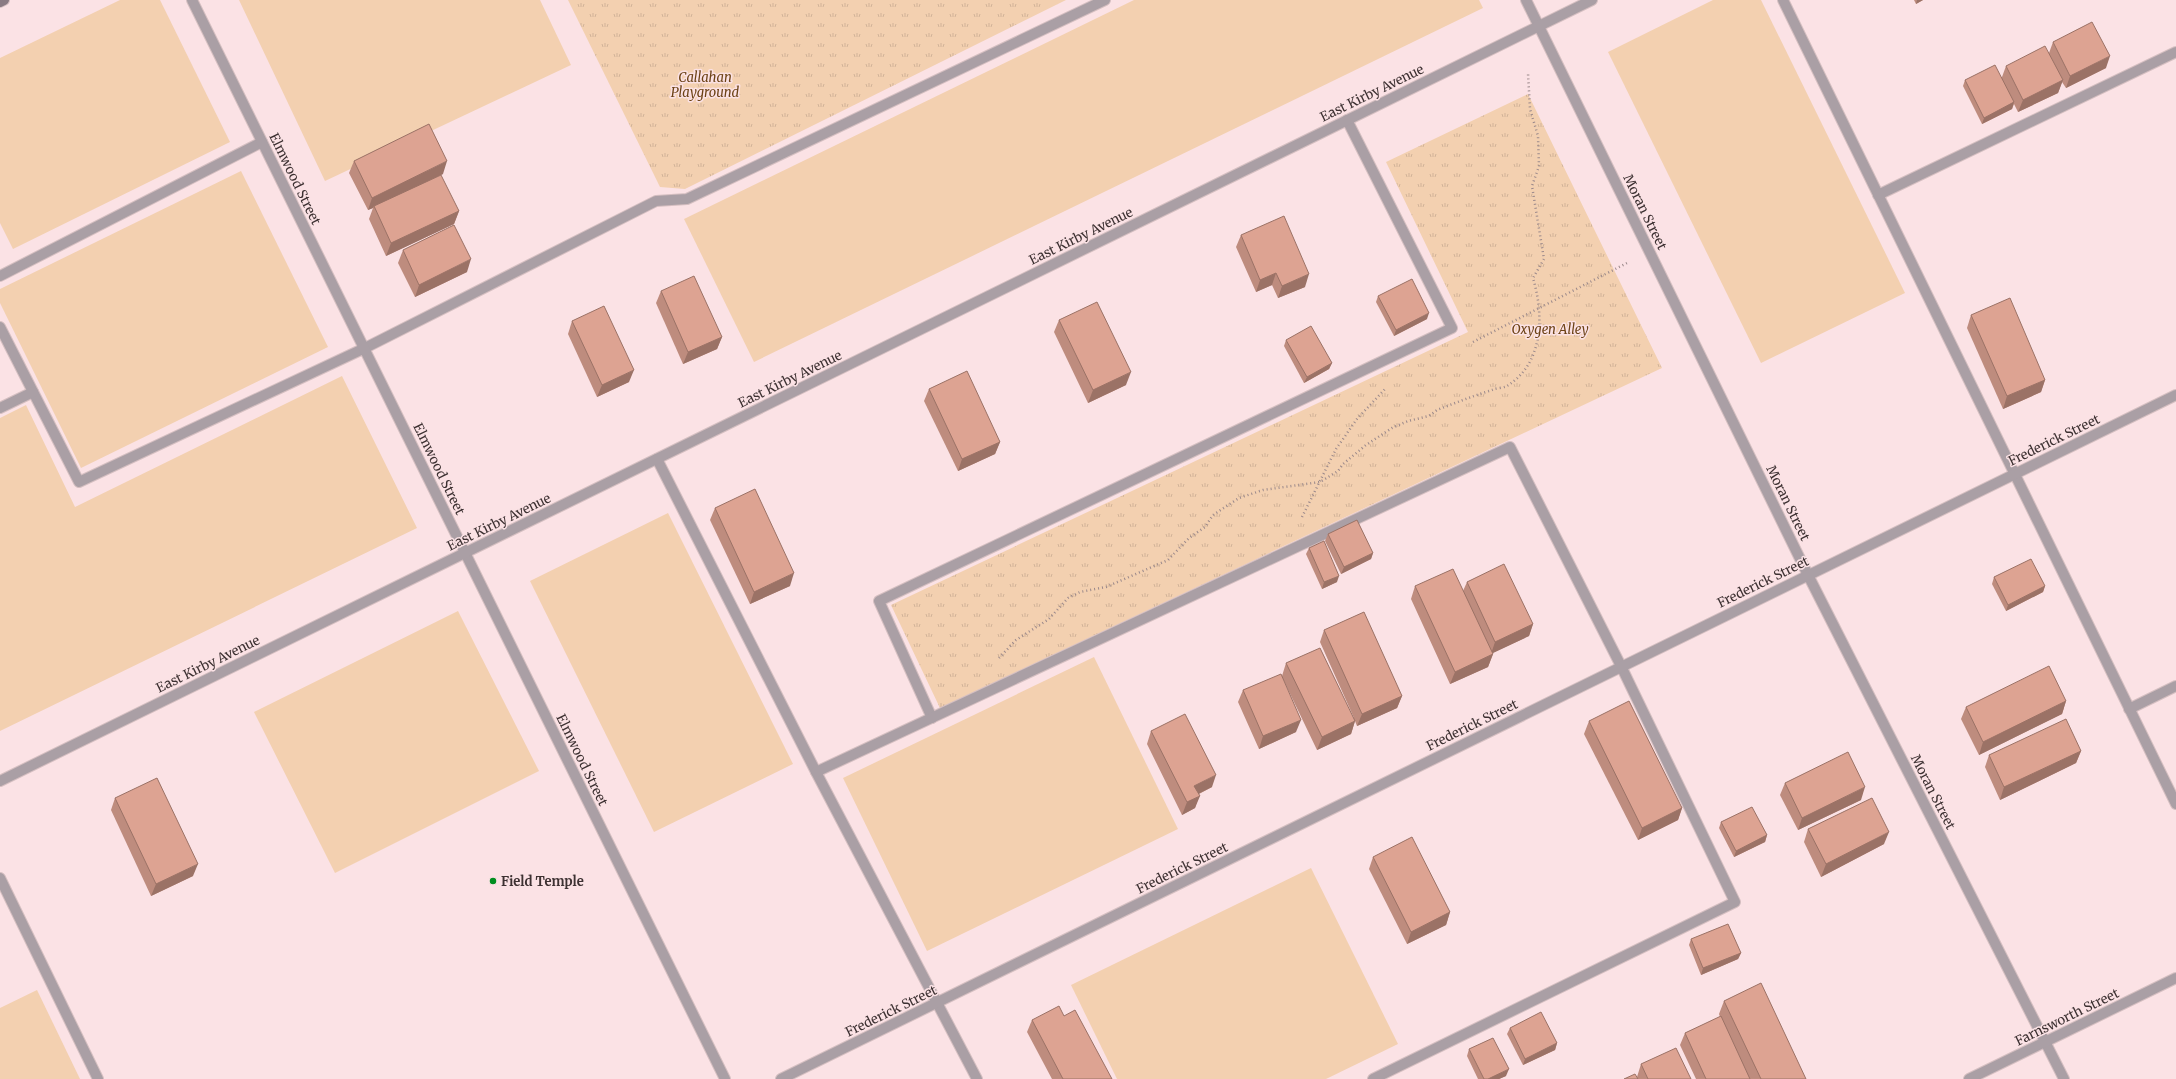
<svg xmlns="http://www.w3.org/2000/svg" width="2176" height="1079" viewBox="0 0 2176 1079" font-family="Merriweather,serif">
  <defs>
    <pattern id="park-tufts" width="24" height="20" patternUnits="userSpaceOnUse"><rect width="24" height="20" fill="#f3d0b0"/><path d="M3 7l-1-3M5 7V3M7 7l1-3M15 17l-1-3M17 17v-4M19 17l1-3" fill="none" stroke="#d1b398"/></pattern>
  </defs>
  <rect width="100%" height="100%" fill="#fbe2e5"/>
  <g fill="#f3d0b0">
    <polygon points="120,0 160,0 230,142 13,249 0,223 0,58"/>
    <polygon points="239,0 540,0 571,65 325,181"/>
    <polygon points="1134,0 1479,0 1483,8 754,362 684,219"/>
    <polygon points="1713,0 1761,0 1905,293 1761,363 1608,52"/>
    <polygon points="241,171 328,347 81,468 0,303 0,289"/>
    <polygon points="342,376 417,528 0,731 0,418 26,405 75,507"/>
    <polygon points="668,513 793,764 654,832 530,581"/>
    <polygon points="458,611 539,771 335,873 254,712"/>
    <polygon points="1094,657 1178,829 927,951 843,778"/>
    <polygon points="1311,868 1398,1044 1326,1079 1117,1079 1071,985"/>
    <polygon points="37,990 80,1079 0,1079 0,1008"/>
  </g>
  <g fill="url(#park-tufts)">
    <polygon points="568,0 1066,0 685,189 660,187"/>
    <polygon points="1528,94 1662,368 940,708 891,605 1468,332 1386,162"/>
  </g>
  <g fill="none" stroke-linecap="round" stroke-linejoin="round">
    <g stroke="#d5bfc1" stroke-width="12">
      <g id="lane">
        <polyline points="1783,0 2176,804"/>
        <polyline points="1878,195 2176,52"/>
        <polyline points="0,276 262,142"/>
        <polyline points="0,327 79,482 365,348 656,201 687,199 1105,0"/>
        <polyline points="0,408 33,392"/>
        <polyline points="657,459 816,772 977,1079"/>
        <polyline points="2129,709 2176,686"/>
        <polyline points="932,718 879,601 1452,328 1347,120"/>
        <polyline points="816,772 1510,447 1621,666 1735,902 1373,1079"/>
        <polyline points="0,878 98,1079"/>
      </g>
    </g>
    <g stroke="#d5bfc1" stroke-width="12">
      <g id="street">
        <polyline points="192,0 725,1079"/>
        <polyline points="1526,0 1808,575 2064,1079"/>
        <polyline points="0,781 1592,0"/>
        <polyline points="781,1079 2176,395"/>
        <polyline points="1969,1079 2176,978"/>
      </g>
    </g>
    <g stroke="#d5bfc1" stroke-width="12">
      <polyline id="secondary" points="0,2 4,0"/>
    </g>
    <g stroke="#9b898b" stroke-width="2.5" stroke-dasharray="1 3" stroke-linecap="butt">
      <polyline points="1473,342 1627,263"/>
      <polyline points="1302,517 1336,449 1357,419 1386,388"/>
      <path d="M999,658L1016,640L1049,619L1068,598L1080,592L1106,587L1168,560L1189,538L1205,527L1213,515L1239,498L1263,490L1320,482L1338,471L1343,464L1366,445L1392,428L1408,421L1429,416L1437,410C1455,403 1473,396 1492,390C1496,388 1503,388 1507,386C1544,363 1544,315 1533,278L1544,259L1532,186L1539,166L1538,136L1530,109L1528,73"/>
    </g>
    <use href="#lane" stroke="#aa9fa5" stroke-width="10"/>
    <use href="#street" stroke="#aa9fa5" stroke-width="10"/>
    <use href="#secondary" stroke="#8a7b83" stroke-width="10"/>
  </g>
  <g fill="#be8c7e">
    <polygon points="1914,0 1923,0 1916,4"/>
    <polygon points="2053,42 2106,68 2066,88 2062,82 2058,93 2018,112 2014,104 2012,109 1982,124 1963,86 1965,80 2002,77 2006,66 2049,53"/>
    <polygon points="354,161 443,174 429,180 459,211 454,224 386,256 369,219 373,208 368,210 349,173"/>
    <polygon points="1241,235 1305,287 1278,298 1272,285 1256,292 1236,247"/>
    <polygon points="403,250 467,272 415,297 398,263"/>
    <polygon points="661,291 722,337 717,349 683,364 656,303"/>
    <polygon points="1378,296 1427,319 1394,336 1376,302"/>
    <polygon points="1971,315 2045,380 2041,392 2003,409 1967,328"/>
    <polygon points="1059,320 1126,385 1088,403 1054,332"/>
    <polygon points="572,321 629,382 597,397 568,334"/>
    <polygon points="1286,340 1332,363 1329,369 1304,383 1284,346"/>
    <polygon points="929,389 1000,442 995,454 958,471 924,401"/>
    <polygon points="715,508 790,586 750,604 710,520"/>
    <polygon points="1328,534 1373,553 1371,559 1341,574 1325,541"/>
    <polygon points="1309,548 1337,582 1322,589 1306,554"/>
    <polygon points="1994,577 2045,586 2043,592 2006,611 1992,584"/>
    <polygon points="1467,582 1533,624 1529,636 1492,653 1493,654 1488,667 1450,684 1411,599 1415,586 1463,591"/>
    <polygon points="1324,630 1402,696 1397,708 1357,726 1355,721 1351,734 1317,750 1282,677 1296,732 1259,749 1238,702 1243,690 1282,676 1286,663 1354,718 1320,642"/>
    <polygon points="2066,701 2062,714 1979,755 1961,719 1966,707"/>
    <polygon points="1589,721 1682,808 1678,820 1638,840 1584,734"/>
    <polygon points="1151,731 1212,787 1199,794 1195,808 1182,815 1147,744"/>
    <polygon points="2081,751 2076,763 2000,800 1985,767 1989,755"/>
    <polygon points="1785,783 1861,800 1798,830 1780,795"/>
    <polygon points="115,798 193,876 151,896 111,810"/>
    <polygon points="1721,822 1767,835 1765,842 1734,857 1719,828"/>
    <polygon points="1808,829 1884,844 1821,877 1804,842"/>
    <polygon points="1373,857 1450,912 1446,925 1407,944 1369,869"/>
    <polygon points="1691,939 1741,953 1738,959 1701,975 1689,945"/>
    <polygon points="1724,1001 1806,1079 1696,1079 1680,1045 1685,1033 1720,1017 1719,1014"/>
    <polygon points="1064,1016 1112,1079 1052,1079 1027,1032 1032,1020"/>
    <polygon points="1510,1028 1557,1043 1555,1050 1523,1065 1507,1034"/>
    <polygon points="1469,1049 1506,1076 1499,1079 1478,1079 1467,1056"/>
    <polygon points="1641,1064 1691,1079 1624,1079 1637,1077"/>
  </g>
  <g fill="#9b7266">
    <polygon points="1917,0 1923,0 1916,4"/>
    <polygon points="2110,56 2106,68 2066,88 2070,76"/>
    <polygon points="2063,80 2058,93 2018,112 2023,100"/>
    <polygon points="2014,102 2012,109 1982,124 1984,118"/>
    <polygon points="447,161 443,174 374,207 374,206 373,208 368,210 372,198"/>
    <polygon points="459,211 454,224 386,256 391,243"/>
    <polygon points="471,259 467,272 415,297 419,285"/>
    <polygon points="1276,273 1272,285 1256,292 1260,280"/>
    <polygon points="1309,274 1305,287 1278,298 1282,286"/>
    <polygon points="1429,313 1427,319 1394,336 1396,330"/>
    <polygon points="722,337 717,349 683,364 688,352"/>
    <polygon points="1332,363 1329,369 1304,383 1307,377"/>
    <polygon points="634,370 629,382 597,397 602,385"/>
    <polygon points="1131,372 1126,385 1088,403 1093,390"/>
    <polygon points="2045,380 2041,392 2003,409 2007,396"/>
    <polygon points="1000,442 995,454 958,471 962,459"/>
    <polygon points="1373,553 1371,559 1341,574 1344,567"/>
    <polygon points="794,573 790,586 750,604 754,592"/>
    <polygon points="1339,576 1337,582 1322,589 1324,582"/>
    <polygon points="2045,586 2043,592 2006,611 2008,605"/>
    <polygon points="1533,624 1529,636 1491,654 1495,642"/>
    <polygon points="1493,654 1488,667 1450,684 1455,672"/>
    <polygon points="1402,696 1397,708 1357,726 1362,714"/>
    <polygon points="2066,701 2062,714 1979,755 1983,742"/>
    <polygon points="1301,720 1296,732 1259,749 1263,736"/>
    <polygon points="1355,721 1351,734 1317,750 1322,737"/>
    <polygon points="2081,751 2076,763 2000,800 2004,787"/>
    <polygon points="1216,775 1212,787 1190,798 1194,786"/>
    <polygon points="1865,787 1861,800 1798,830 1802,818"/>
    <polygon points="1200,796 1195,808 1182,815 1187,802"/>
    <polygon points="1682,808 1678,820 1638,840 1642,828"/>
    <polygon points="1889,832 1884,844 1821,877 1826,864"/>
    <polygon points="1767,835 1765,842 1734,857 1736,851"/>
    <polygon points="198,864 193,876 151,896 156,884"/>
    <polygon points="1450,912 1446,925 1407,944 1411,932"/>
    <polygon points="1741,953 1738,959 1701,975 1703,968"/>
    <polygon points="1557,1043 1555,1050 1523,1065 1525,1059"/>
    <polygon points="1509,1069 1506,1076 1499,1079 1488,1079"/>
  </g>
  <g fill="#dda392" stroke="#9b7266">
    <polygon points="2092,22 2110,56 2070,76 2053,42"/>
    <polygon points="2045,46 2063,80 2023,100 2006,66"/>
    <polygon points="1995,65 2014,102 1984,118 1965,80"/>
    <polygon points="429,124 447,161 372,198 354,161"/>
    <polygon points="441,175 459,211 391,243 374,206"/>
    <polygon points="1284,216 1309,274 1282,286 1276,273 1260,280 1241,235"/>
    <polygon points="454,225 471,259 419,285 403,250"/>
    <polygon points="694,276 722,337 688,352 661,291"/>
    <polygon points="1412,279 1429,313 1396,330 1378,296"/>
    <polygon points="2010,298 2045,380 2007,396 1971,315"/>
    <polygon points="1097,302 1131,372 1093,390 1059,320"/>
    <polygon points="604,306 634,370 602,385 572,321"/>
    <polygon points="1311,326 1332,363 1307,377 1286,340"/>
    <polygon points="967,371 1000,442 962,459 929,389"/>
    <polygon points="755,489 794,573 754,592 715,508"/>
    <polygon points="1357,520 1373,553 1344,567 1328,534"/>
    <polygon points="1324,541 1339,576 1324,582 1309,548"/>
    <polygon points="2031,559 2045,586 2008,605 1994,577"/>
    <polygon points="1504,564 1533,624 1495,642 1467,582"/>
    <polygon points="1453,569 1493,654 1455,672 1415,586"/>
    <polygon points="1364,612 1402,696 1362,714 1324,630"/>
    <polygon points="1320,648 1355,721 1322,737 1286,663"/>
    <polygon points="2049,666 2066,701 1983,742 1966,707"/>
    <polygon points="1281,674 1301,720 1263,736 1243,690"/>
    <polygon points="1629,701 1682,808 1642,828 1589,721"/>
    <polygon points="1185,714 1216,775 1194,786 1200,796 1187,802 1151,731"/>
    <polygon points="2066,719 2081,751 2004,787 1989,755"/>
    <polygon points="1848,752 1865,787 1802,818 1785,783"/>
    <polygon points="157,778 198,864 156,884 115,798"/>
    <polygon points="1872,798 1889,832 1826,864 1808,829"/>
    <polygon points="1752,807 1767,835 1736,851 1721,822"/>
    <polygon points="1412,837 1450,912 1411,932 1373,857"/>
    <polygon points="1728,924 1741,953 1703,968 1691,939"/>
    <polygon points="1761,983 1806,1079 1761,1079 1724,1001"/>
    <polygon points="1059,1006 1064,1016 1075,1010 1112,1079 1063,1079 1032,1020"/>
    <polygon points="1541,1012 1557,1043 1525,1059 1510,1028"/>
    <polygon points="1721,1016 1750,1079 1706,1079 1685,1033"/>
    <polygon points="1493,1038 1509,1069 1488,1079 1484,1079 1469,1049"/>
    <polygon points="1676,1048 1691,1079 1648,1079 1641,1064"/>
    <polygon points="1635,1074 1638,1079 1624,1079"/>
  </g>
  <circle fill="#008e1f" stroke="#fbe2e5" stroke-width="1.5" cx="493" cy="881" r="4"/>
  <g text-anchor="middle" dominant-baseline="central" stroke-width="3" stroke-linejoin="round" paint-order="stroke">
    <g font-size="13" font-style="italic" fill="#6c4215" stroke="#fbe2e5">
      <text x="705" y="77">Callahan<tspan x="705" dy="15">Playground</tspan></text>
      <text x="1550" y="329">Oxygen Alley</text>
    </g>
    <g font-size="13" fill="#3d3132" stroke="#fbe2e5">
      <text transform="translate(1372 93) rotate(-26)">East Kirby Avenue</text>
      <text transform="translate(295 179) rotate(64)">Elmwood Street</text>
      <text transform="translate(1645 212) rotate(64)">Moran Street</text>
      <text transform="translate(1081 236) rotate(-26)">East Kirby Avenue</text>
      <text transform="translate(790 379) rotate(-26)">East Kirby Avenue</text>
      <text transform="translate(2054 440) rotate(-26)">Frederick Street</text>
      <text transform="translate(439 469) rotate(64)">Elmwood Street</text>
      <text transform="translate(1788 503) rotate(64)">Moran Street</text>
      <text transform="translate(499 522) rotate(-26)">East Kirby Avenue</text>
      <text transform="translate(1763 582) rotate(-26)">Frederick Street</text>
      <text transform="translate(208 664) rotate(-26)">East Kirby Avenue</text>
      <text transform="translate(1472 725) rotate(-26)">Frederick Street</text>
      <text transform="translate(582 760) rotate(64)">Elmwood Street</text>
      <text transform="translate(1933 792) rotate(63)">Moran Street</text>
      <text transform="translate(1182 868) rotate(-26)">Frederick Street</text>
      <text transform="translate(891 1011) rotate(-26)">Frederick Street</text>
      <text transform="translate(2067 1017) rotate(-26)">Farnsworth Street</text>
    </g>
    <g font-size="13" font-weight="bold" fill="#3d3132" stroke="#fbe2e5" text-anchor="start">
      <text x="501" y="881">Field Temple</text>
    </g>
  </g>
</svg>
